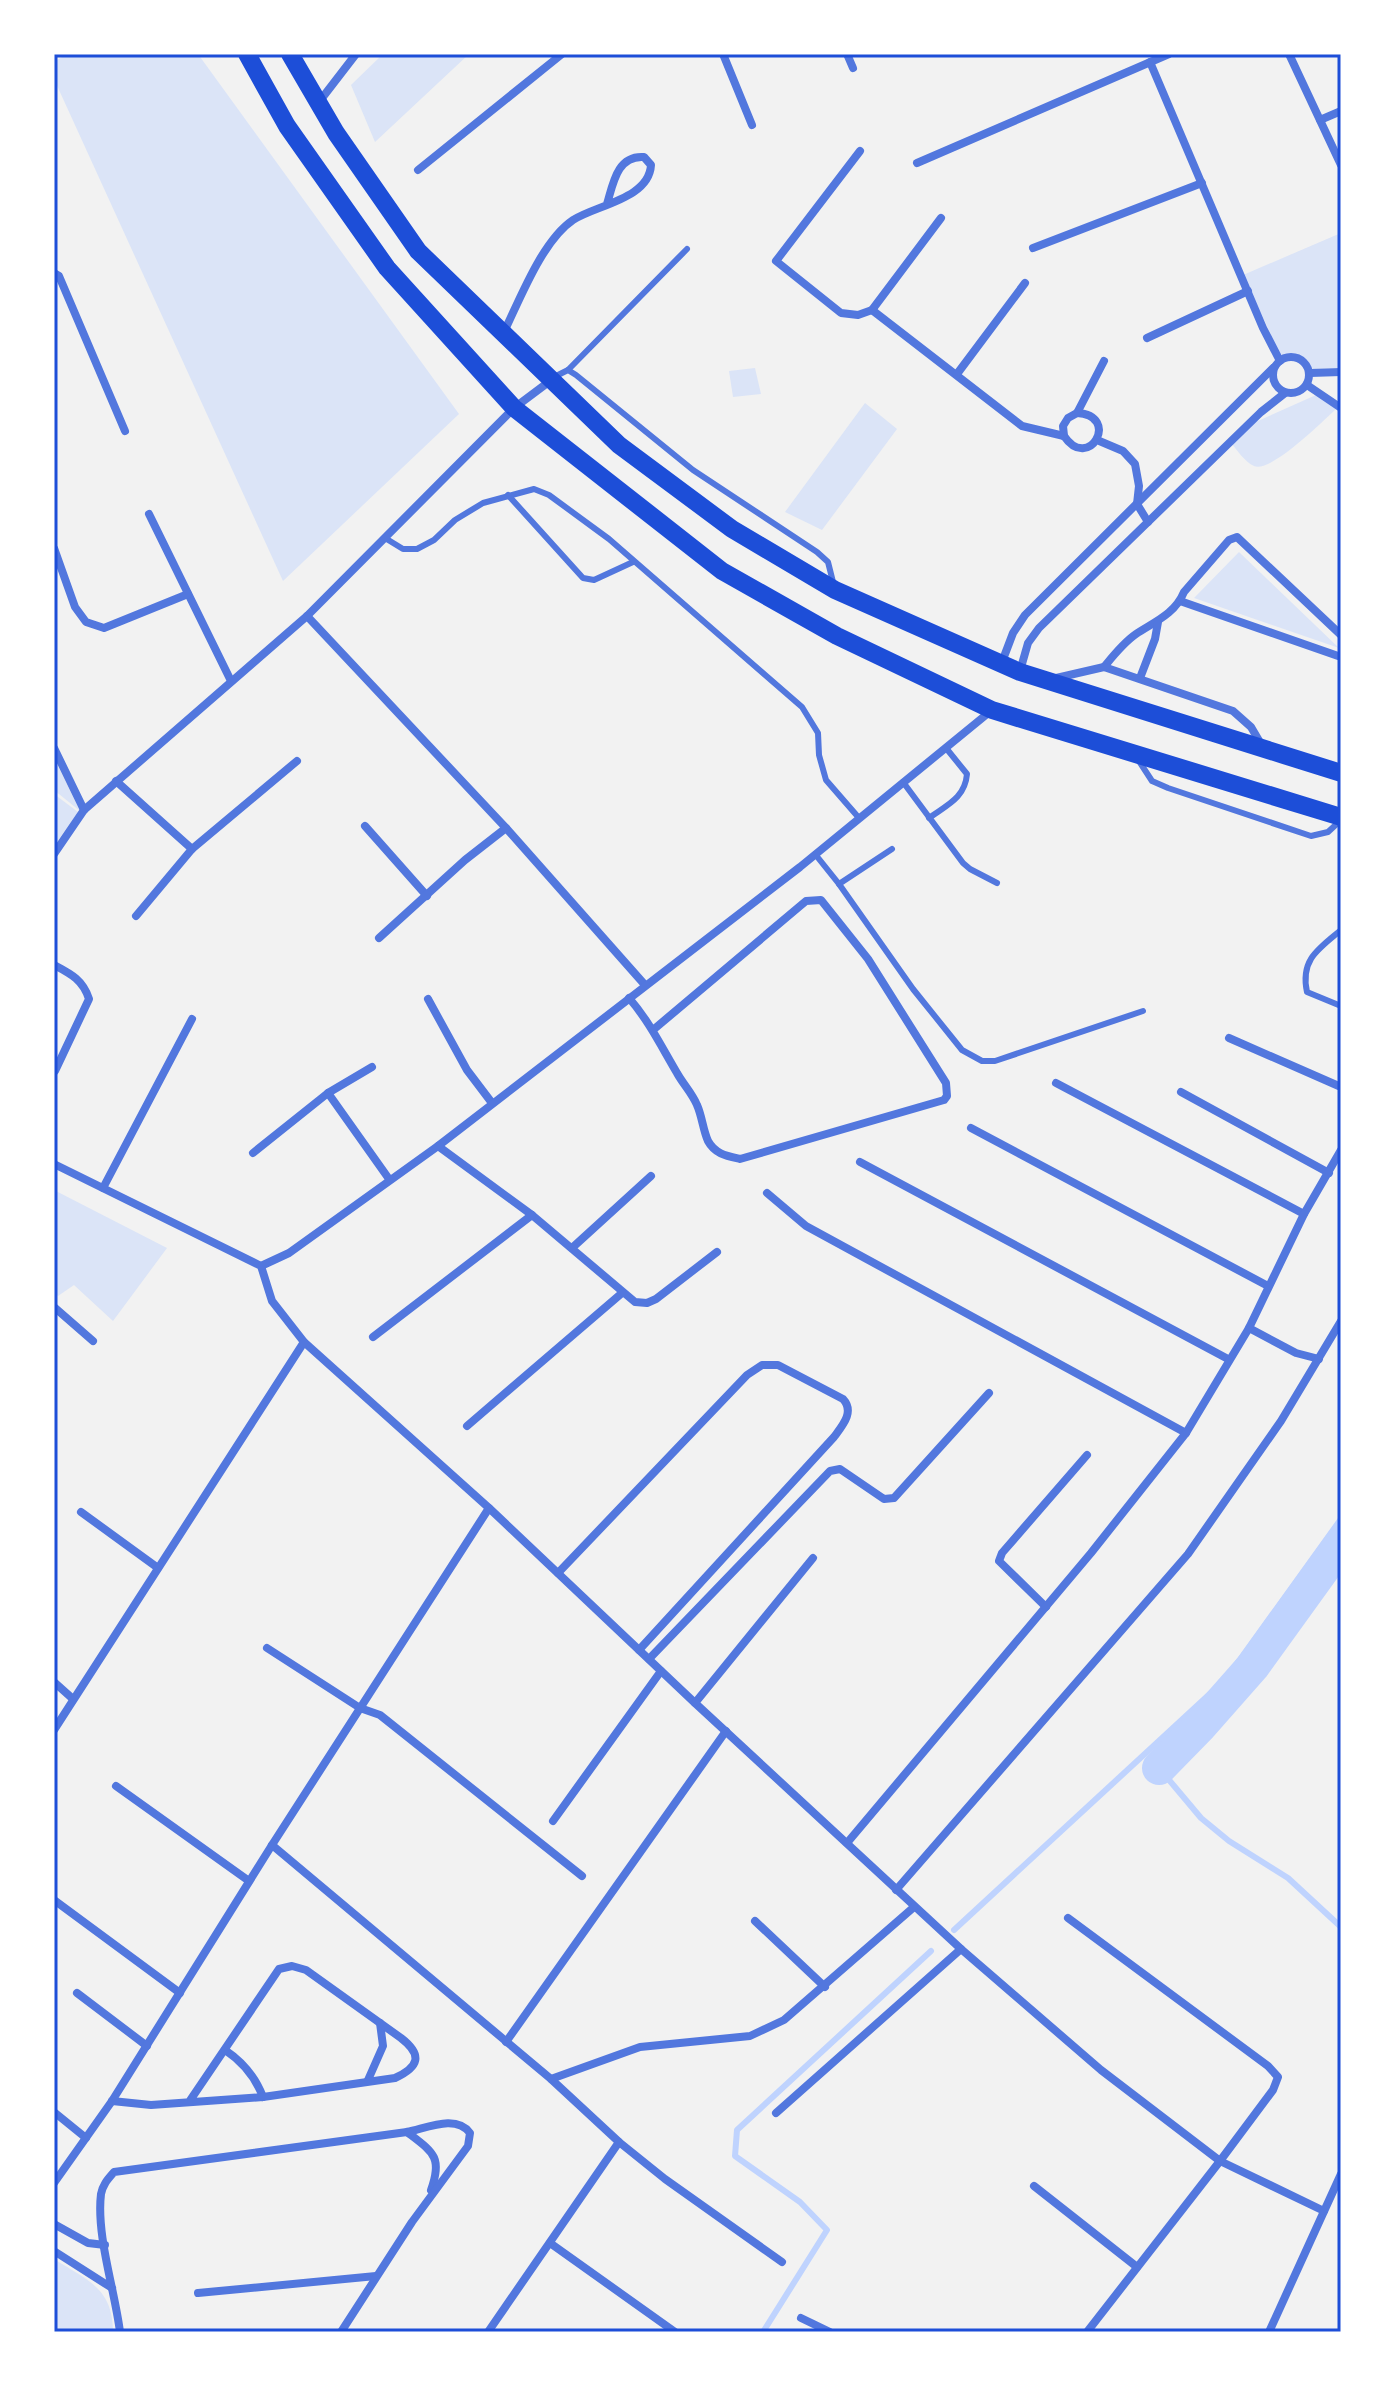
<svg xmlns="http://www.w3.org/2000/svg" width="1395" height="2386" viewBox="0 0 1395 2386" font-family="'Sofia Sans Condensed',sans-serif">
  <rect width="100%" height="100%" fill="#f2f2f2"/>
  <g fill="#dbe4f7">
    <polygon points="67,54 198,54 459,414 283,581 54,79 54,62"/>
    <polygon points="383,54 469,54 375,142 351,85"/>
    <path d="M1341,233V368L1313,369C1303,357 1297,353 1281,356L1243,275Z"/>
    <polygon points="755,368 761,394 733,397 729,371"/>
    <path d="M1316,395L1336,409C1322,422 1271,473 1254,466C1245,462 1237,450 1231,443L1251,424Z"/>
    <polygon points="865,403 897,429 822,530 785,512"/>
    <polygon points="1239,552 1339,648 1194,598"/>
    <polygon points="54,758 80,811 54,790"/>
    <polygon points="54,794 78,812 54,846"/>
    <polygon points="54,1190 167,1248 113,1321 74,1285 58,1296 54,1292"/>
    <path d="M54,2259C87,2280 113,2288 113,2332H54Z"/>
  </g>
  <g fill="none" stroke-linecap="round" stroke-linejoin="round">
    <g stroke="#bfd3fe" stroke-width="6">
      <polyline points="1159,1768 1201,1818 1229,1841 1288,1878 1341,1927"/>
      <polyline points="954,1930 1226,1679 1341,1519"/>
      <polyline points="763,2332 827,2230 800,2202 735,2156 737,2130 931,1951"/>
    </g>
    <polyline stroke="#bfd3fe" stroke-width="34" points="1159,1768 1201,1725 1253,1666 1341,1544"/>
    <g stroke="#5277de" stroke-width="6">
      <polyline points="568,370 687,249"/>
      <polyline points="554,377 568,370 576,375 693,470 817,552 828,562 833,582"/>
      <polyline points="508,495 583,578 594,580 633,562"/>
      <polyline points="385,538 403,549 417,549 434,540 455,520 483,503 534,489 549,495 609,539 802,707 818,733 819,755 826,780 859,818"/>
      <polyline points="1139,761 1152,781 1168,788 1311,836 1328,832 1341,820"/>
      <polyline points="903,782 963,863 970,869 997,883"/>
      <path d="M929,818C947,805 965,798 967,774L946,748"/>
      <polyline points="815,854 839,884 913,989 962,1050 982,1061 995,1061 1143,1011"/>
      <polyline points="839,884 892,849"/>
      <path d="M1341,930C1318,949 1300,960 1307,992L1341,1006"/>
    </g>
    <g stroke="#5277de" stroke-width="8">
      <polyline points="723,54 752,125"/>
      <polyline points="847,54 853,68"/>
      <polyline points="1289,54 1341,165"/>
      <polyline points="1150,62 1263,328 1280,361"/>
      <polyline points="319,102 356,54"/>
      <polyline points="1320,120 1341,111"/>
      <path d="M860,151L776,261L841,313L858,315L872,310L1022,426L1064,436C1089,473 1121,415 1077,413"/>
      <polyline points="917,163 1169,54"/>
      <polyline points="418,170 562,54"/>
      <polyline points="1033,248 1202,183"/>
      <polyline points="54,273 59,276 125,431"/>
      <polyline points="872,310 941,218"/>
      <path d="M504,332C520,299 542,241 573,220C596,205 649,199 651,165L644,157C617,155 613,184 607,204"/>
      <polyline points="1147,338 1248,291"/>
      <circle cx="1291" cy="375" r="18"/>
      <polyline points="1310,373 1341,372"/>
      <polyline points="957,374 1025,283"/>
      <polyline points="1307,385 1341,408"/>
      <polyline points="1064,436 1063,426 1068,418 1077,413 1104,361"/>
      <polyline points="1097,440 1123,451 1135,464 1139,486 1137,504 1148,522"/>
      <polyline points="149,514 231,681"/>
      <polyline points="54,548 75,607 86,622 104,628 188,594"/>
      <polyline points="1180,601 1341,657"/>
      <polyline points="307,616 506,828 645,985"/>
      <polyline points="1002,662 1013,633 1025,615 1273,368"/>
      <path d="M1104,667C1113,656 1123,643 1136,634C1154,622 1175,614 1184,592L1229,540L1237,537L1341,635"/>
      <polyline points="1020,671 1028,643 1039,628 1261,412 1285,393"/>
      <polyline points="1140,678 1155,639 1158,622"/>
      <polyline points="1052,679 1104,667 1233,711 1251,727 1261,744"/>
      <polyline points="54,748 84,810"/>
      <polyline points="116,781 192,849"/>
      <polyline points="365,826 427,896"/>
      <polyline points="54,854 84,810 307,616 514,408 550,381"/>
      <polyline points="136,916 192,849 297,761"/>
      <polyline points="379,938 465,860 506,828"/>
      <path d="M54,965C71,974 83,980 89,999L55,1071"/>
      <path d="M629,998C649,1021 661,1046 677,1073C683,1084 692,1093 697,1105C702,1116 703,1130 708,1141C715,1154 727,1156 740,1159L944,1100L947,1096L946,1083L868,959L821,900L806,901L653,1030"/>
      <polyline points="428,999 467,1070 492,1103"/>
      <polyline points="1229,1038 1341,1087"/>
      <polyline points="1056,1083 1304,1214"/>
      <polyline points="1181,1092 1329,1173"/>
      <polyline points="328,1093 389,1179"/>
      <polyline points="971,1128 1268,1286"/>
      <polyline points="438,1146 532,1215 635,1302 647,1303 656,1299 717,1252"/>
      <polyline points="253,1153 328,1093 372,1067"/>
      <polyline points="860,1162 1228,1359"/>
      <polyline points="54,1164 261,1266 272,1301 304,1342 489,1508 695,1703 961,1949 1101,2070 1220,2161 1324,2211"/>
      <polyline points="103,1188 192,1019"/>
      <polyline points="767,1193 806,1226 1186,1433"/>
      <polyline points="572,1248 651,1176"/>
      <polyline points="261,1266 289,1253 438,1146 800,867 992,710"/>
      <polyline points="54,1307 93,1341"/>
      <polyline points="1249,1328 1296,1353 1319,1359"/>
      <polyline points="373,1337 532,1215"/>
      <polyline points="467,1426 622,1293"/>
      <polyline points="81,1512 158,1568"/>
      <path d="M558,1573L747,1375L762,1365H778L843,1399C855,1412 842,1426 834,1437L639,1650"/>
      <polyline points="1046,1607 999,1561 1002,1553 1087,1455"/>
      <polyline points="267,1648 360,1708 380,1715 582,1876"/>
      <polyline points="649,1659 830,1471 840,1469 884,1499 894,1498 989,1393"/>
      <polyline points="54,1682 73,1699"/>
      <polyline points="695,1703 813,1558"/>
      <polyline points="54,1730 304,1342"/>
      <polyline points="116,1786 249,1881"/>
      <polyline points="553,1821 661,1671"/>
      <polyline points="847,1843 1091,1553 1186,1433 1249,1328 1304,1214 1341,1150"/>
      <polyline points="272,1845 551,2079 619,2142 665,2179 782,2262"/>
      <polyline points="896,1890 1188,1554 1281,1421 1341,1321"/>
      <polyline points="54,1900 180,1993"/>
      <polyline points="1068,1918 1268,2066 1278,2077 1273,2090 1220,2161 1087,2332"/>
      <polyline points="755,1921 825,1987"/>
      <polyline points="77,1993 147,2046"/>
      <polyline points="506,2042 726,1731"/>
      <path d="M225,2050C243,2062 255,2076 263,2097"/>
      <polyline points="551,2079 640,2047 750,2036 784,2020 914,1907"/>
      <polyline points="368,2080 383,2046 380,2023"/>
      <path d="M112,2101L151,2105L263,2097L395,2078C419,2067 423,2055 401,2038L306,1970L292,1966L279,1969L189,2102"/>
      <polyline points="54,2112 86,2138"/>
      <polyline points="776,2113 961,1949"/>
      <path d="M407,2132C433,2152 443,2157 431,2190"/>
      <polyline points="54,2183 112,2101 272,1845 489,1508"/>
      <polyline points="1034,2186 1137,2267"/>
      <polyline points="54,2224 88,2243 105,2245"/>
      <polyline points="550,2243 675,2332"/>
      <polyline points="54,2251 112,2288"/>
      <polyline points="198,2293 376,2276"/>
      <polyline points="801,2318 830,2332"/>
      <path d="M120,2332C115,2291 96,2235 101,2194C103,2184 108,2179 114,2172L407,2132C427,2128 456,2114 470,2133L468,2146L412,2222L341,2332"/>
      <polyline points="488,2332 619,2142"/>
      <polyline points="1269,2332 1341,2174"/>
    </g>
    <g stroke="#1d4ed8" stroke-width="18">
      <polyline points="247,54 287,126 387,268 514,408 722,571 837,636 992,710 1341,817"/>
      <polyline points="290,54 336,133 418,251 619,445 732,529 835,590 1020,672 1341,773"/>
    </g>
  </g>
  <rect width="1395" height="2386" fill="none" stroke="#ffffff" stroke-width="112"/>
  <rect x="56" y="56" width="1283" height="2274" fill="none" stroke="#1d4ed8" stroke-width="3"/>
</svg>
